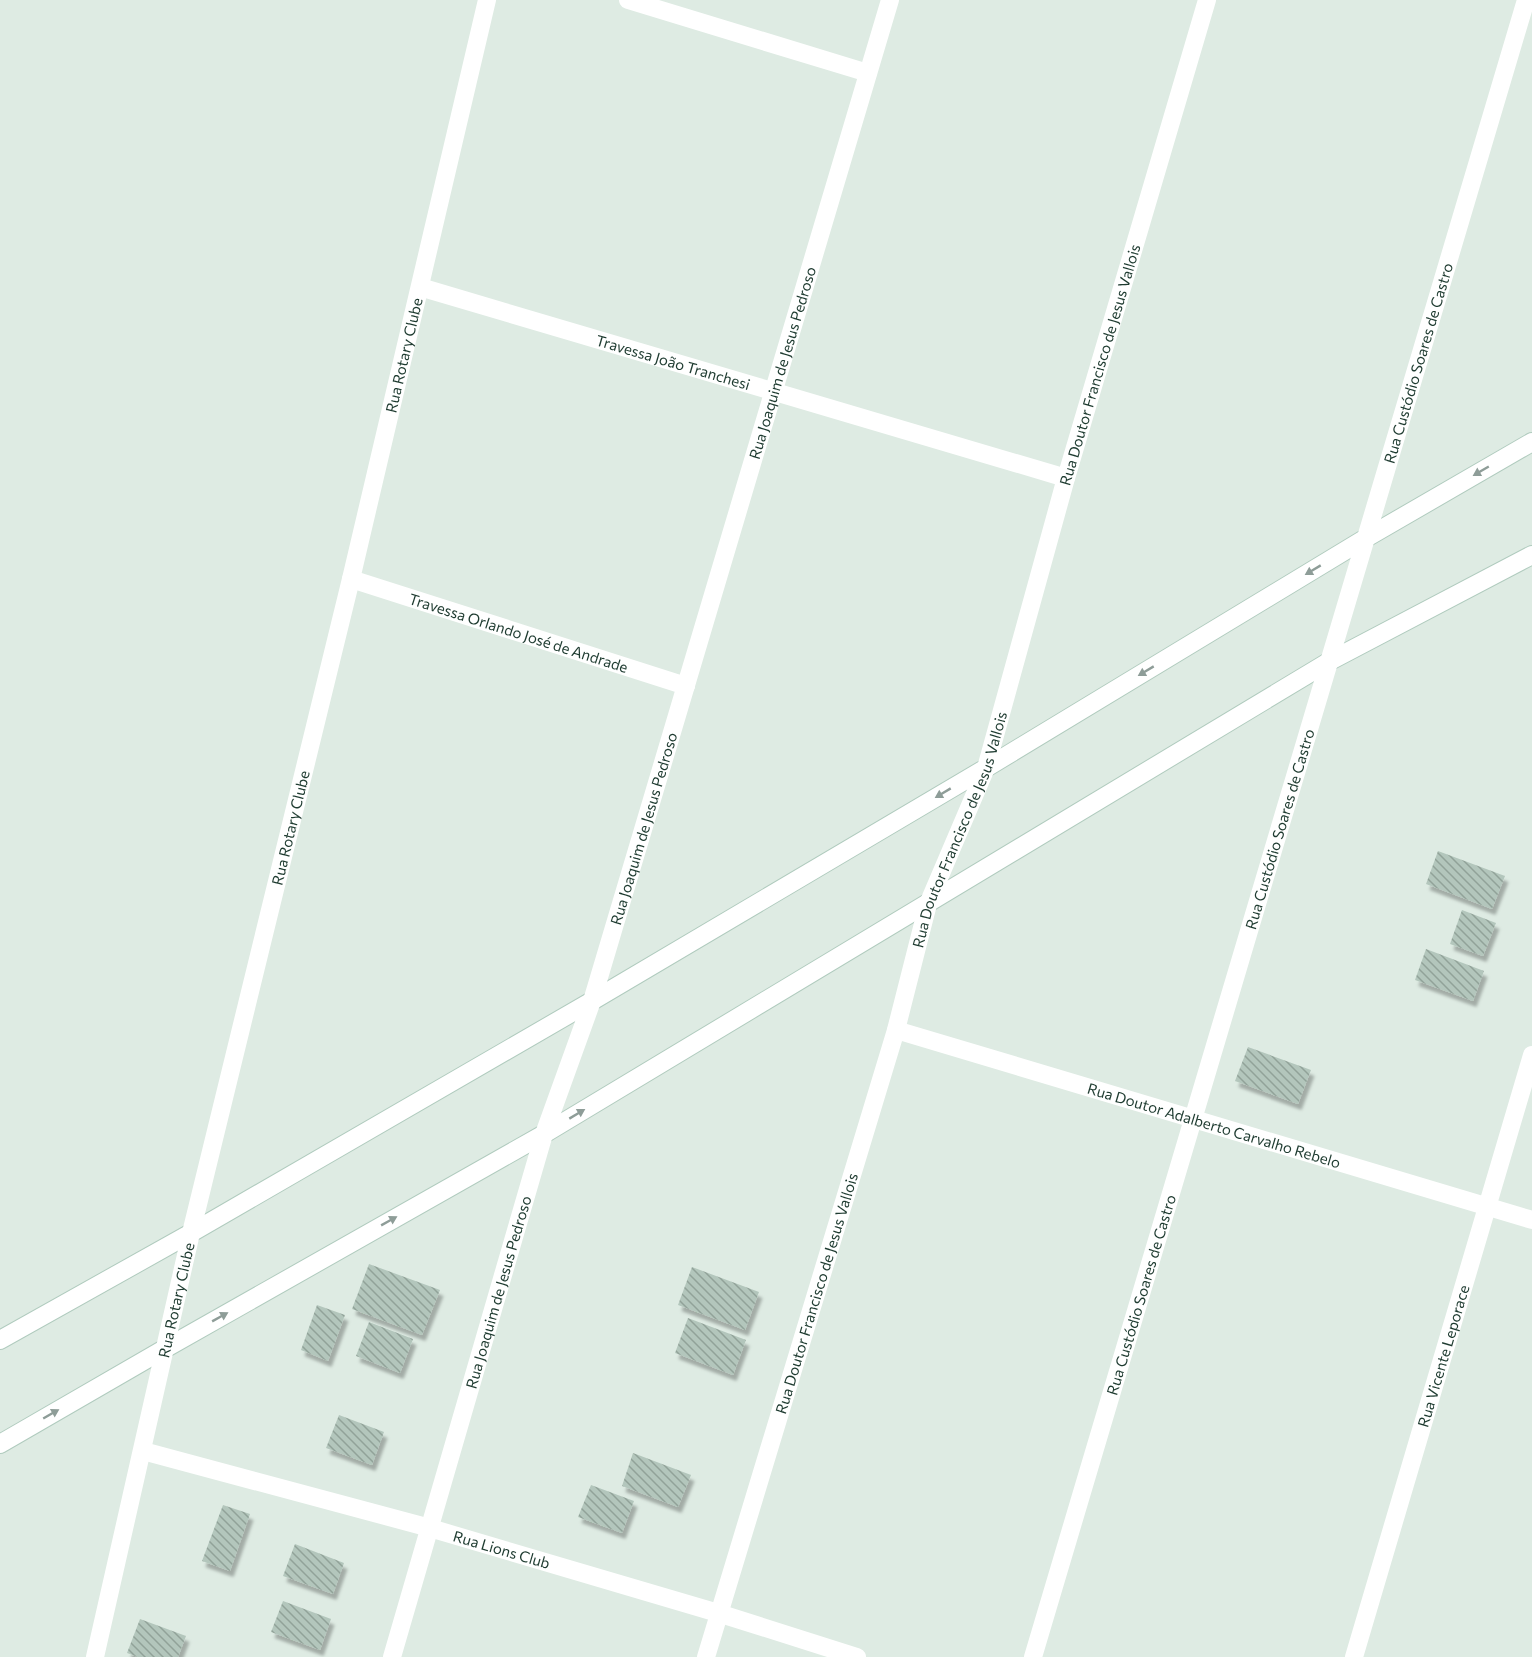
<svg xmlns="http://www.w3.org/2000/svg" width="1532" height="1657" viewBox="0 0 1532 1657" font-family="Commissioner,sans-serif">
  <defs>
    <pattern id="building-back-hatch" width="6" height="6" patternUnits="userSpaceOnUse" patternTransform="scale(1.5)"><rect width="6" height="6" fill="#b3c6bc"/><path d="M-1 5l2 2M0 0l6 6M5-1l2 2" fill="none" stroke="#91a299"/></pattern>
    <filter id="shadow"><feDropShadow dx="3.5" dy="6" stdDeviation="1.5" flood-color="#0004"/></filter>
  </defs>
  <rect width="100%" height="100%" fill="#deebe3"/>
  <g fill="url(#building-back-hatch)" filter="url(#shadow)">
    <polygon points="1438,851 1505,876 1492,909 1426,884"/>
    <polygon points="1462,910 1496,923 1483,956 1450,944"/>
    <polygon points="1426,949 1484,971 1473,1001 1415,980"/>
    <polygon points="1248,1047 1311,1070 1298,1104 1235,1081"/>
    <polygon points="369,1264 440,1290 422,1335 352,1309"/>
    <polygon points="692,1267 759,1292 745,1330 678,1305"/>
    <polygon points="317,1305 345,1315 328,1361 301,1350"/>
    <polygon points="688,1318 746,1340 733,1375 675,1353"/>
    <polygon points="369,1322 413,1339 400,1373 356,1356"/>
    <polygon points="339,1415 384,1432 372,1465 326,1448"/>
    <polygon points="633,1453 691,1475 678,1507 622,1486"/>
    <polygon points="591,1485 634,1501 622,1533 578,1517"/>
    <polygon points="223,1505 250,1514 230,1571 202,1561"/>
    <polygon points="295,1544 344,1563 333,1594 283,1576"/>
    <polygon points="283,1601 331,1619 320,1650 271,1632"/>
    <polygon points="140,1619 186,1636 178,1657 138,1657 127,1653"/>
  </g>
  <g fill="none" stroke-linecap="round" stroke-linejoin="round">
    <g stroke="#b0cbbe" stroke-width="20">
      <g id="secondary">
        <polyline points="0,1340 191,1233 592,1001 986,768 1366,538 1532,442"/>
        <polyline points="0,1444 166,1348 544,1134 1330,661 1532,555"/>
      </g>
    </g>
    <g stroke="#fff" stroke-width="18">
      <polyline points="628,0 868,73"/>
      <path id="s1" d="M420,287L1066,478"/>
      <path id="s2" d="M351,579L686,686"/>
      <path id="s3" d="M896,1030L1532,1220"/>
      <path id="s4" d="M143,1451L430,1528L718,1613L857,1657"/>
      <path id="s5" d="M95,1657L191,1233L351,579L487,0"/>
      <path id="s6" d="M392,1657L544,1134L592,1001L890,0"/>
      <path id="s7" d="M706,1657L896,1030L928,904L986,768L1066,478L1207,0"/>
      <path id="s8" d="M1033,1657L1526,0"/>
      <path id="s9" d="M1354,1657L1532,1055"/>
    </g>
    <use href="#secondary" stroke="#fff" stroke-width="18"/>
  </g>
  <defs><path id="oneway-solid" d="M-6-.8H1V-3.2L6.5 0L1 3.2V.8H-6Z" transform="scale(1.5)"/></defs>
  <g fill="#8e9d98">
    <use href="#oneway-solid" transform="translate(1481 471) rotate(150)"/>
    <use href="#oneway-solid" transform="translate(1313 570) rotate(149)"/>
    <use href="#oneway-solid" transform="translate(1146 671) rotate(149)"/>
    <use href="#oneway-solid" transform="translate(943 793) rotate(149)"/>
    <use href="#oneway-solid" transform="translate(577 1114) rotate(-31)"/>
    <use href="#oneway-solid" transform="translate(389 1221) rotate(-29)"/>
    <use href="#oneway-solid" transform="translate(220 1317) rotate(-29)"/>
    <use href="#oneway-solid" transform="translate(51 1414) rotate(-30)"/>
  </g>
  <g text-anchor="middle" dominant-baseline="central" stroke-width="4.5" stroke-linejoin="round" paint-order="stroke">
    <g font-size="15" fill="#1e3b30" stroke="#eef7f2">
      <text stroke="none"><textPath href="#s5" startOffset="1338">Rua Rotary Clube</textPath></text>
      <text stroke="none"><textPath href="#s1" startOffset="264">Travessa João Tranchesi</textPath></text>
      <text stroke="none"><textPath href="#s8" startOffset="1350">Rua Custódio Soares de Castro</textPath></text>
      <text stroke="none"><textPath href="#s6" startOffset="1352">Rua Joaquim de Jesus Pedroso</textPath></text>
      <text stroke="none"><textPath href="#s7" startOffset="1352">Rua Doutor Francisco de Jesus Vallois</textPath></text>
      <text stroke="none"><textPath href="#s2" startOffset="176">Travessa Orlando José de Andrade</textPath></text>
      <text stroke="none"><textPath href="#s5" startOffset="852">Rua Rotary Clube</textPath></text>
      <text stroke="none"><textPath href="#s8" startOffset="864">Rua Custódio Soares de Castro</textPath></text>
      <text stroke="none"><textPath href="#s6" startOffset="866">Rua Joaquim de Jesus Pedroso</textPath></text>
      <text stroke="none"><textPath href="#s7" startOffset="866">Rua Doutor Francisco de Jesus Vallois</textPath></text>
      <text stroke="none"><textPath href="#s3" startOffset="332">Rua Doutor Adalberto Carvalho Rebelo</textPath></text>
      <text stroke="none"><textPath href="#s6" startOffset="380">Rua Joaquim de Jesus Pedroso</textPath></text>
      <text stroke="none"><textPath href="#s7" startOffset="380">Rua Doutor Francisco de Jesus Vallois</textPath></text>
      <text stroke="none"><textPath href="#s8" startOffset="378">Rua Custódio Soares de Castro</textPath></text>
      <text stroke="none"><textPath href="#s5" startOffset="366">Rua Rotary Clube</textPath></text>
      <text stroke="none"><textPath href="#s9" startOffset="314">Rua Vicente Leporace</textPath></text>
      <text stroke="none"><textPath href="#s4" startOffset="372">Rua Lions Club</textPath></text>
    </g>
  </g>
</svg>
